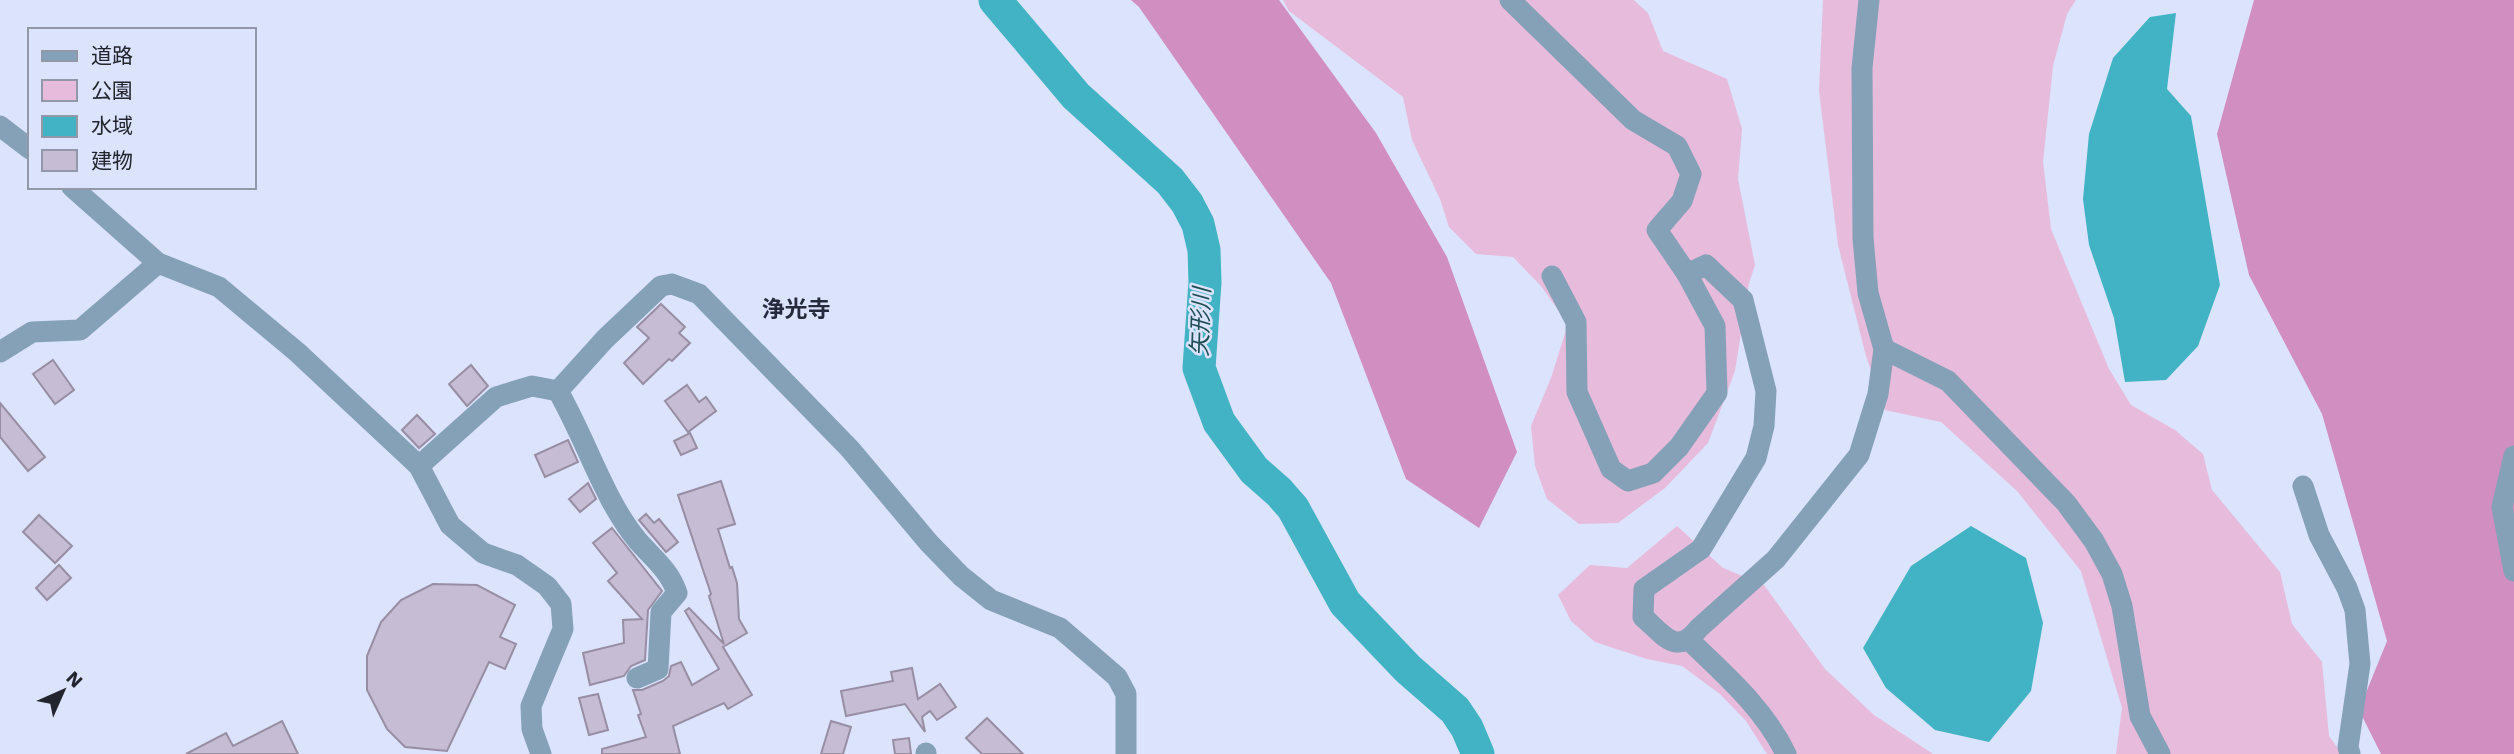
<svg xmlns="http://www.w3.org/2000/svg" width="2514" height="754" viewBox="0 0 2514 754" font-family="'Work Sans','Noto Sans JP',sans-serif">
  <rect width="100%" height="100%" fill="#dce3fc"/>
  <g fill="#e7bbdb">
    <polygon points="1283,0 1634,0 1648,13 1663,51 1727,79 1742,129 1738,179 1755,265 1749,283 1735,371 1708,443 1665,488 1618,523 1579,524 1547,499 1535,466 1531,426 1551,378 1568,324 1541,286 1513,257 1476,254 1449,227 1440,199 1412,140 1403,97 1289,11"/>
    <polygon points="1823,0 2076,0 2067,14 2053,66 2043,162 2051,229 2109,369 2131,405 2175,430 2203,454 2212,490 2280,572 2292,624 2322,662 2329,736 2342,754 2116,754 2122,708 2081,571 2017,491 1941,422 1885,410 1866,356 1838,245 1819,91"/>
    <polygon points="1677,526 1723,568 1764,585 1825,669 1874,715 1933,754 1767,754 1746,721 1720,694 1682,666 1647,659 1595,642 1571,621 1558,595 1590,565 1627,568"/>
  </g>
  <g fill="#d18ec0">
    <polygon points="1131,0 1279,0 1376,133 1447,257 1517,452 1479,528 1406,479 1331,283 1139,7"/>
    <polygon points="2254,0 2514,0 2514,754 2381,754 2359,710 2387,641 2322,414 2249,275 2217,134"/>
  </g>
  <g fill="#41b3c4">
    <polygon points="2176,13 2167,89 2191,116 2220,285 2198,346 2166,380 2125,382 2114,318 2089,245 2083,199 2089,134 2113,58 2150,17"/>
    <polygon points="1971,526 2026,558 2043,623 2031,691 1989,742 1935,730 1886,688 1863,648 1911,566"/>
  </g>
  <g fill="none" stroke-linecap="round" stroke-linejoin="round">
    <polyline stroke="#41b3c4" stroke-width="33" points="995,0 1076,96 1170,181 1187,203 1198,224 1204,250 1205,282 1199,368 1219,422 1254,470 1279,492 1293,508 1345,603 1408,669 1455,710 1467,728 1478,754"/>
  </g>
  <g fill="#c6bcd4" stroke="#988ea4" stroke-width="2">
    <polygon points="661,304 685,327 679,333 690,343 672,361 669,359 643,384 624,363 649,338 637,327"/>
    <polygon points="53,360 74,390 55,404 33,374"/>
    <polygon points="471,365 488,386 467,406 449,384"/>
    <polygon points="687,385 699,402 706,397 716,411 688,432 665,401"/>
    <polygon points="0,403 45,457 28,471 0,437"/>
    <polygon points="417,415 435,434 419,448 402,430"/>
    <polygon points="690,433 697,448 681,455 674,441"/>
    <polygon points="568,440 578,462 545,477 535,455"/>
    <polygon points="721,481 735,524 718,529 730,568 732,567 737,583 739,619 747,633 723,647 752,695 728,709 724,703 673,726 680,754 602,754 602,749 646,737 638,715 641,714 633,690 642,690 663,681 669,676 671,666 681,662 692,685 719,669 685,611 689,608 724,644 709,596 711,594 678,495"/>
    <polygon points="588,483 596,499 580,512 569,499"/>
    <polygon points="646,514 654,523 659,519 678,542 666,552 639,520"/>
    <polygon points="39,515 72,546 55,563 23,532"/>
    <polygon points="612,528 662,591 648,610 645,660 631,666 624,676 590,685 583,653 624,643 623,620 642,619 608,581 617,573 593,543"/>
    <polygon points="59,565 71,578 47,600 36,588"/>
    <polygon points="433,584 477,585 515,605 500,637 516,644 505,669 489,662 447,751 405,747 387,729 367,690 367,656 381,622 401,600"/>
    <polygon points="912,668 918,699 940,684 956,707 937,720 930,711 922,717 925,732 905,704 846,716 841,691 893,681 891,672"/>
    <polygon points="598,694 608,730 589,735 579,698"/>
    <polygon points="987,718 1023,754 982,754 966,738"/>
    <polygon points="282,721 298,754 186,754 226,733 233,746"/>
    <polygon points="831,721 851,727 843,754 821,754"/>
    <polygon points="909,738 911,754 895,754 893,740"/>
  </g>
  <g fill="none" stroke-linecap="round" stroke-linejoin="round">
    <g stroke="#84a1b8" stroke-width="21">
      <polyline points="1510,0 1633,120 1677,146 1691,174 1682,201 1657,230 1687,274"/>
      <polyline points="0,126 30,149"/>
      <polyline points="72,187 158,263 219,287 297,352 419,466 450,525 483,553 517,565 547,586 561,604 563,629 531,706 532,729 541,754"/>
      <path d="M1552,276L1576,322L1577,392L1611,469L1628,481L1653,473L1679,447L1717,393L1715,326L1687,274L1706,265L1743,300L1766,391L1764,426L1756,458L1701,549L1644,589L1643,617C1664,635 1676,657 1699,628L1776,559L1859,455L1878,394L1884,349L1868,293L1863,238L1862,68L1869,0"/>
      <polyline points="1884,349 1948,381 2066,503 2094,541 2112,574 2122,606 2140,716 2160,754"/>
      <polyline points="0,352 32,332 80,330 158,263"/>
      <path d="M558,391C578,426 592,464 611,500C618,513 628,529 638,541C653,558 670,571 677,593L661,612L658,669L637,678"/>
      <polyline points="2514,456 2502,507 2514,571"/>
      <polyline points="419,466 496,397 532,386 558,391 605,339 661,286 672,284 699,294 850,449 929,543 961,576 991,600 1060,628 1117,677 1126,694 1126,754"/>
      <polyline points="2303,486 2319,535 2347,588 2355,610 2360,664 2348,747 2350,754"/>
      <path d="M1689,640C1725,675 1764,708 1786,754"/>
      <polyline points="926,753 926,754"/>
    </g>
  </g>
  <g text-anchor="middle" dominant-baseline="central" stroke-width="5" stroke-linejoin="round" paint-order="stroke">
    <g font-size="23" font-weight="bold" fill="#262a3d" stroke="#dce3fc">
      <text x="796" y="309">浄光寺</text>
    </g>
    <g font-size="23" font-style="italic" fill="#1e4e56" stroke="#dce3fc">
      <text transform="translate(1201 322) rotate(-88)">矢形川</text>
    </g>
  </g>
  <rect x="28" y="28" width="228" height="161" fill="#dce3fc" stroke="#9297aa" stroke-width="2"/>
  <rect x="42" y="51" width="35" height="10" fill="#84a1b8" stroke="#9297aa" stroke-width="2"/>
  <text x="91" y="63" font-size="21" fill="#22252e">道路</text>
  <rect x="42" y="80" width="35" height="21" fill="#e7bbdb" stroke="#9297aa" stroke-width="2"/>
  <text x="91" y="98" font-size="21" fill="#22252e">公園</text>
  <rect x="42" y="116" width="35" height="21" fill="#41b3c4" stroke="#9297aa" stroke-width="2"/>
  <text x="91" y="133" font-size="21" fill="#22252e">水域</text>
  <rect x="42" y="150" width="35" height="21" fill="#c6bcd4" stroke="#9297aa" stroke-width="2"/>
  <text x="91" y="168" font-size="21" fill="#22252e">建物</text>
  <g transform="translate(63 691) rotate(45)" stroke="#dce3fc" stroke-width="5" paint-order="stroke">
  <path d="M0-5L12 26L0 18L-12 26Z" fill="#22252e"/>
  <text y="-10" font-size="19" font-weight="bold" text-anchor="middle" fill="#22252e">N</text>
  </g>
</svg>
